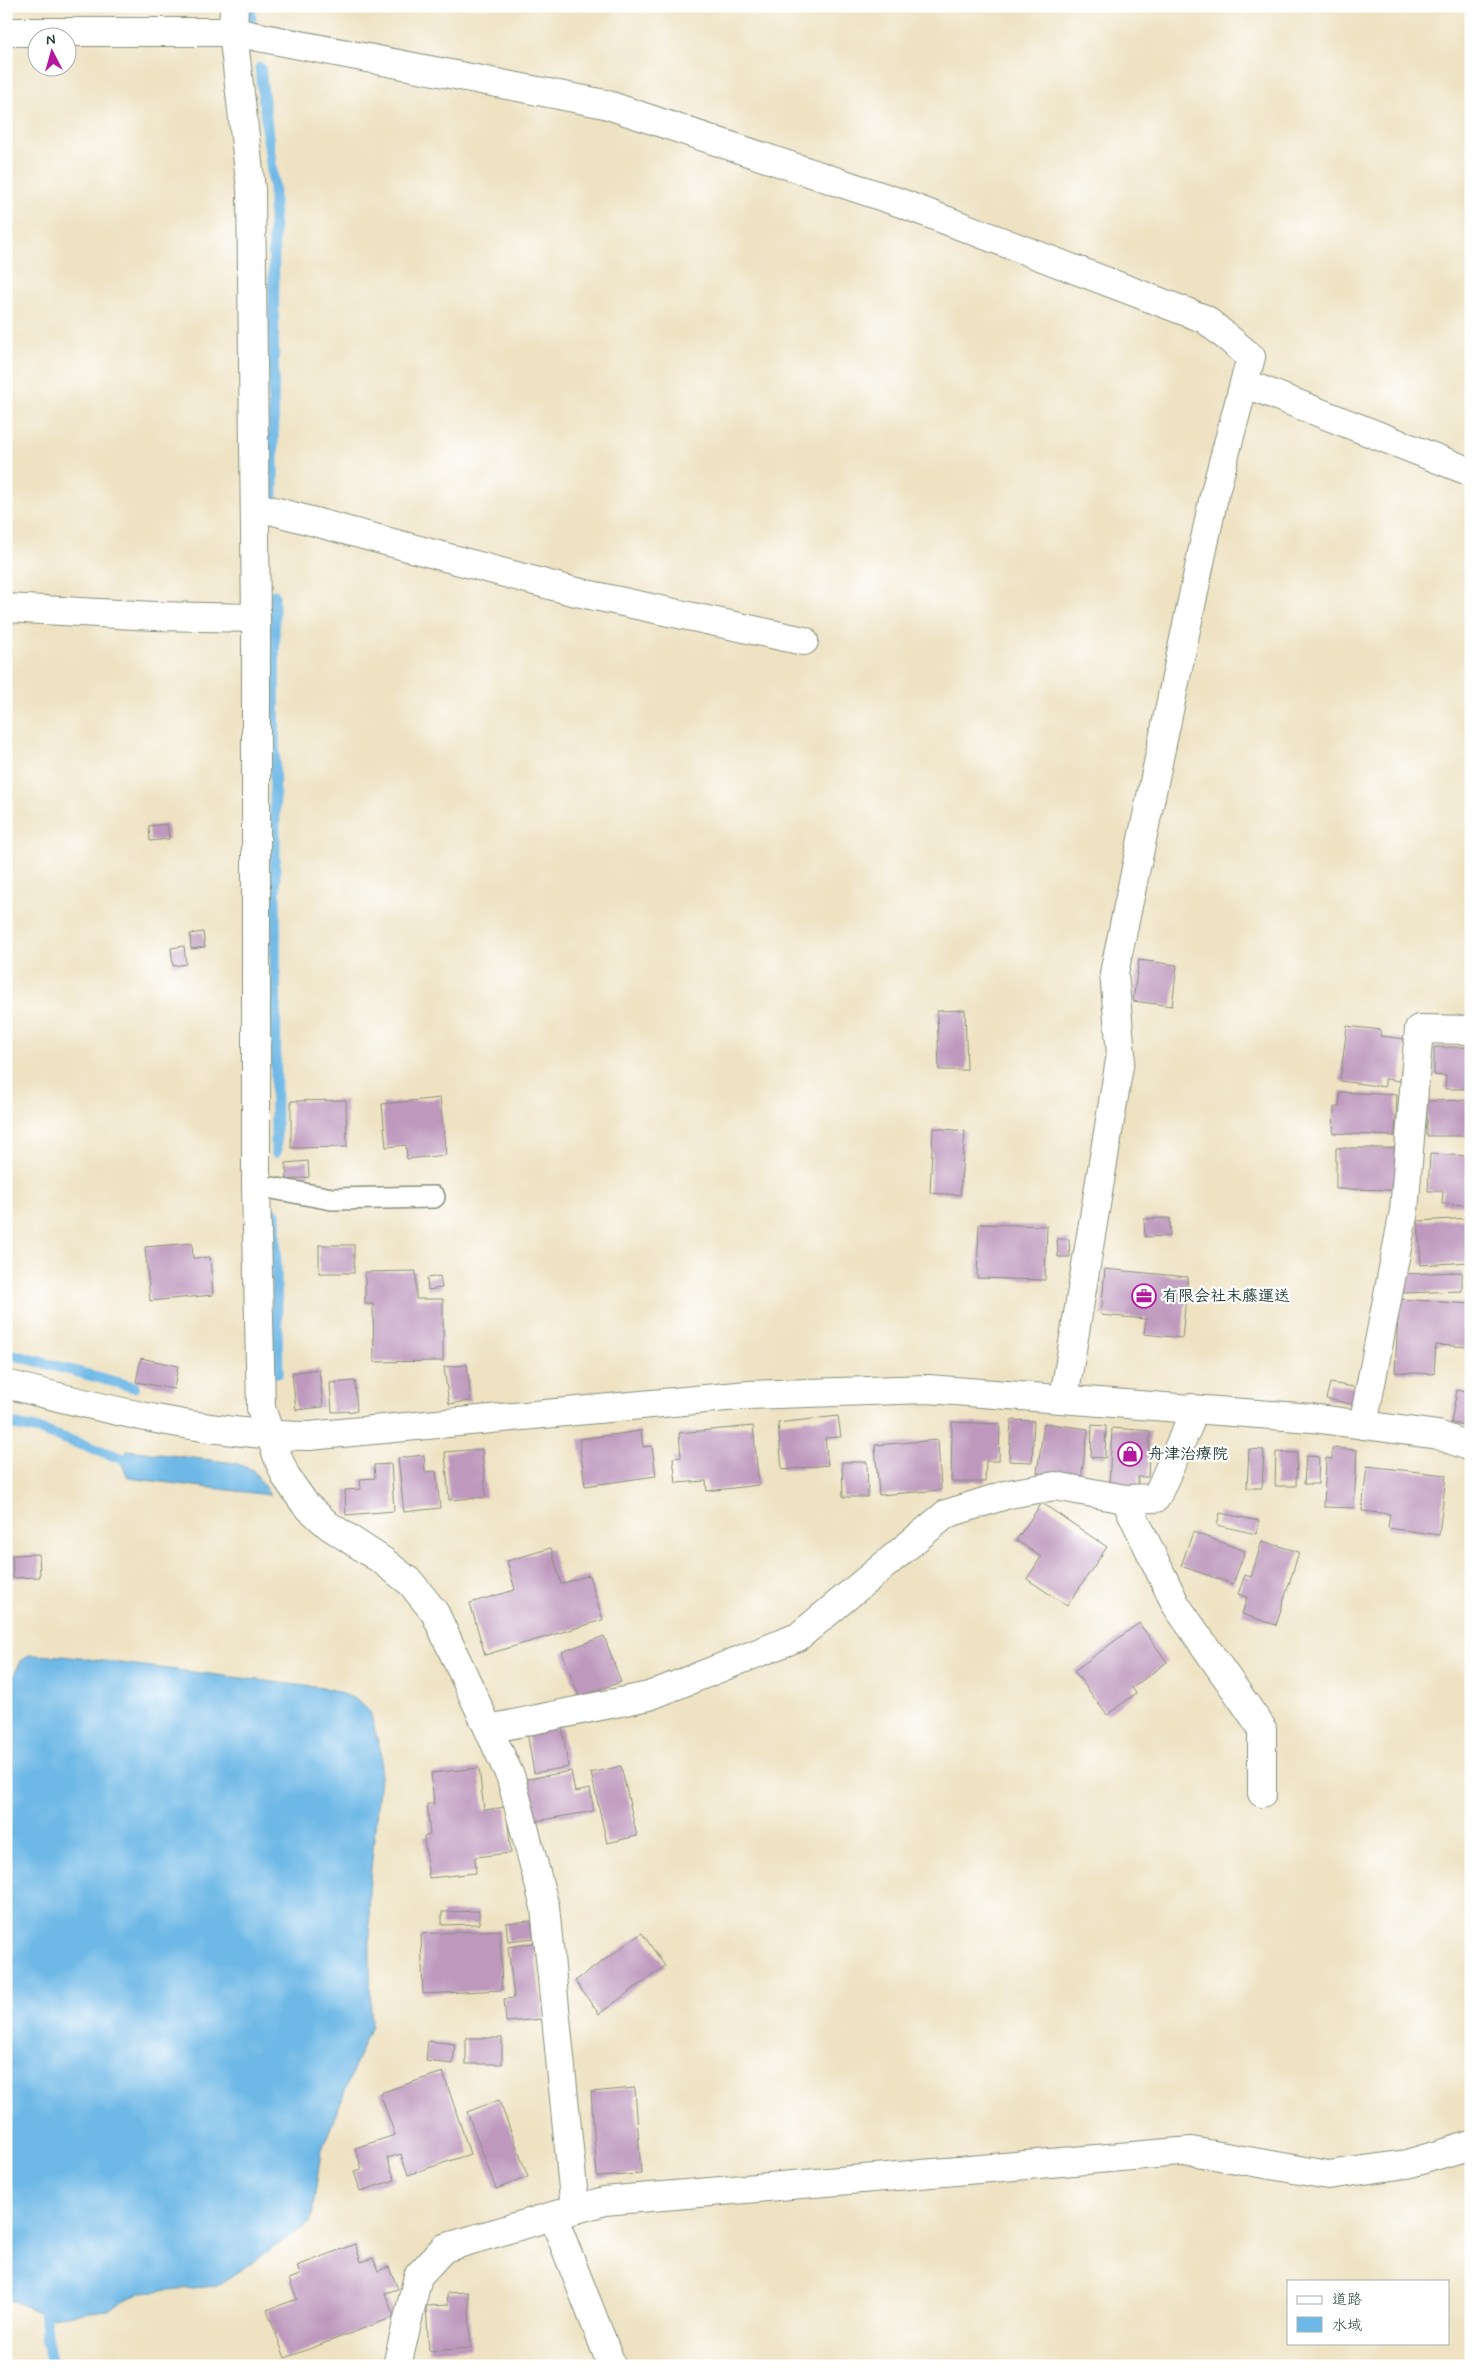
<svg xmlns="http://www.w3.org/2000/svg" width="1477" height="2372" viewBox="0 0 1477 2372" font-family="Mynerve,'Klee One',sans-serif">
  <rect width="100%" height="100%" fill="#fff"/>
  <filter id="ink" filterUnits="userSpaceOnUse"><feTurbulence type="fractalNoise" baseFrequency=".02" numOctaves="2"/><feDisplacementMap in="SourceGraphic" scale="10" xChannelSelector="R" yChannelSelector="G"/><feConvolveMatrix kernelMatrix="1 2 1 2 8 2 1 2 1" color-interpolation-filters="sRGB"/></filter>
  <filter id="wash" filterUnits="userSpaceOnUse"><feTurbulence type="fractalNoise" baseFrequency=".0096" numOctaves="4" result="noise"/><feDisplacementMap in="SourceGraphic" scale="20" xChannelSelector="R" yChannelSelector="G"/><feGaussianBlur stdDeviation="1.12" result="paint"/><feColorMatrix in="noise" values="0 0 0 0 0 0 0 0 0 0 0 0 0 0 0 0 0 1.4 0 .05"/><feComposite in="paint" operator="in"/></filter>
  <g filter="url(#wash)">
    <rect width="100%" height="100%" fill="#eee2c2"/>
    <g fill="#6db8e6" stroke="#467a8d">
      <polygon points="127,1450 235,1463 253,1470 270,1495 128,1478 122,1464"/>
      <polygon points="30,1655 63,1656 330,1689 358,1700 370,1712 382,1756 369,1890 371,2025 321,2152 311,2222 217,2286 142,2292 107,2310 51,2317 6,2298 6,1690 21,1661"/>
    </g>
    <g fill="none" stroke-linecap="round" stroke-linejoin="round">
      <g stroke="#6db8e6" stroke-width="11">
        <polyline points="250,6 251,20"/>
        <polyline points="260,68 274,188 273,495"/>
        <polyline points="274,595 276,1152"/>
        <polyline points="275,1214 278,1373"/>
        <polyline points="6,1353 134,1387"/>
        <polyline points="6,1423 40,1430 138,1464"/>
        <polyline points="44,2303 46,2336 52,2366"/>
      </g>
    </g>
    <g id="blocks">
      <g fill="#be99bd">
        <polygon points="167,824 169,839 150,841 149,826"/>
        <polygon points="203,932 205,947 191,949 190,934"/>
        <polygon points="184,946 186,964 173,966 171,948"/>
        <polygon points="1139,960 1177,965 1172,1006 1133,1001"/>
        <polygon points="965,1010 967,1070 939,1070 937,1011"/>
        <polygon points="1347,1026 1381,1030 1380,1036 1405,1039 1400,1081 1385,1079 1385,1087 1340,1081"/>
        <polygon points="1434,1047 1471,1047 1471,1089 1445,1089 1446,1076 1434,1075"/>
        <polygon points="1340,1092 1397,1095 1395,1136 1333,1133 1334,1107 1339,1107"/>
        <polygon points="440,1098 446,1155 407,1159 406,1145 386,1147 382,1104"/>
        <polygon points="346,1100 347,1147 291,1148 291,1101"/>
        <polygon points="1471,1100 1471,1136 1427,1136 1427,1101"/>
        <polygon points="933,1128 965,1131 960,1195 930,1193"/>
        <polygon points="1336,1148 1398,1148 1397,1190 1336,1189"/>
        <polygon points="1430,1154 1471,1156 1471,1205 1442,1204 1443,1191 1428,1191"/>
        <polygon points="308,1161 309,1177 287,1180 286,1163"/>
        <polygon points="1170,1218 1170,1236 1145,1237 1144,1219"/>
        <polygon points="1471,1218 1471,1262 1421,1265 1418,1221"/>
        <polygon points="979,1224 1047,1226 1045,1280 977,1278"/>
        <polygon points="1057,1239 1069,1239 1070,1257 1058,1257"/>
        <polygon points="192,1243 193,1258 210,1257 213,1295 150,1301 145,1247"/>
        <rect x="319" y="1245" width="35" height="28"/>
        <polygon points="1105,1269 1188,1277 1182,1338 1144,1334 1146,1319 1101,1315"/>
        <polygon points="416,1271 416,1299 443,1299 443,1361 374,1362 373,1304 365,1304 365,1272"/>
        <polygon points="1462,1272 1462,1291 1403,1293 1403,1274"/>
        <polygon points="440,1276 442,1288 428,1290 427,1278"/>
        <polygon points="1399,1299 1471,1304 1471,1347 1436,1345 1434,1374 1395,1372"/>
        <polygon points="141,1358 178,1366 174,1389 136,1382"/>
        <polygon points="467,1365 471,1401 449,1404 444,1367"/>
        <polygon points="319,1369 323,1407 296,1410 292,1373"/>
        <polygon points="355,1381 357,1411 332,1412 330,1383"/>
        <polygon points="1330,1383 1360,1388 1356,1405 1326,1399"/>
        <polygon points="1457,1390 1471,1393 1471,1426 1451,1423"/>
        <polygon points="838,1416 841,1437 825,1438 828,1465 782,1470 778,1423"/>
        <polygon points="1011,1420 1034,1421 1032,1462 1009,1461"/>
        <polygon points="952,1422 1000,1424 999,1461 986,1461 985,1482 951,1482"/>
        <polygon points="1044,1423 1088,1429 1081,1479 1037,1473"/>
        <polygon points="1092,1425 1106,1426 1105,1458 1091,1457"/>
        <polygon points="753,1426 759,1485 707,1491 706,1481 676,1483 673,1458 681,1457 679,1433"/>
        <polygon points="1112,1428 1150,1431 1148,1477 1138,1477 1138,1487 1109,1486"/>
        <polygon points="641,1431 643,1447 652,1446 656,1476 585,1486 579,1439"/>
        <polygon points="938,1440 941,1490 879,1495 875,1445"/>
        <polygon points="1332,1448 1357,1450 1354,1508 1324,1507 1326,1458 1332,1459"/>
        <polygon points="482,1449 486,1497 449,1500 445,1452"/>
        <polygon points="1249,1449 1264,1450 1262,1488 1247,1488"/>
        <polygon points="1276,1452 1297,1453 1296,1486 1275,1486"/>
        <polygon points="424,1455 425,1472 436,1471 440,1508 404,1512 398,1458"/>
        <polygon points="1306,1456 1319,1457 1318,1484 1304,1484"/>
        <polygon points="842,1462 867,1462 868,1497 843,1497"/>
        <polygon points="391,1464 394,1511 346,1515 345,1490 361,1489 360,1479 375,1478 374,1465"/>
        <polygon points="1367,1466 1446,1475 1439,1535 1388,1528 1390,1514 1362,1511"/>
        <polygon points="1042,1503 1107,1547 1067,1606 1027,1579 1041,1557 1016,1540"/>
        <polygon points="1220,1513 1259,1521 1256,1534 1217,1525"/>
        <polygon points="1193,1532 1245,1551 1233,1584 1181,1566"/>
        <polygon points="1262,1541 1299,1552 1276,1625 1242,1614 1247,1597 1238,1594 1245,1575 1251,1577"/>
        <polygon points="551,1548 561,1584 589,1575 603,1620 485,1655 470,1603 515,1590 507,1561"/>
        <polygon points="39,1554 40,1577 13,1578 12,1555"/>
        <polygon points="1139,1623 1167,1662 1132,1688 1136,1693 1107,1715 1074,1671"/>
        <polygon points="604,1636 621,1682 579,1697 562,1652"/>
        <polygon points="562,1727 568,1767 534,1773 527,1732"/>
        <polygon points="621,1766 637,1836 607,1843 591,1773"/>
        <polygon points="479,1768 484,1810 506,1807 511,1853 475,1857 476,1873 429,1878 424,1837 430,1835 427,1804 434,1804 431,1773"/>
        <polygon points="571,1771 575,1792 590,1789 594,1811 530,1822 522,1780"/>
        <polygon points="479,1911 479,1924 442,1925 442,1912"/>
        <polygon points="531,1921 534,1938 508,1941 506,1923"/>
        <polygon points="500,1930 502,1990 423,1994 421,1934"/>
        <polygon points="642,1933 665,1966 599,2014 575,1981"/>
        <polygon points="534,1943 543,2019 506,2022 504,1999 514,1998 508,1947"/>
        <rect x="466" y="2038" width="36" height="26"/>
        <polygon points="428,2041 455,2044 453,2064 426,2061"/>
        <polygon points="443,2072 470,2154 408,2175 401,2154 387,2158 395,2180 360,2191 354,2171 362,2169 355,2148 395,2135 380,2093"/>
        <polygon points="635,2088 641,2174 597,2177 591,2092"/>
        <polygon points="499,2100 528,2177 496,2189 467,2112"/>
        <polygon points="355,2244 361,2262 373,2258 378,2271 389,2267 398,2289 385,2293 394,2317 285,2358 267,2310 297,2299 289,2279 300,2275 297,2266"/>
        <polygon points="468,2292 471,2348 429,2351 426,2306 448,2305 447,2293"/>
      </g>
    </g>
  </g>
  <g filter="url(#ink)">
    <use href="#blocks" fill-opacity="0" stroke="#86907b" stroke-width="1"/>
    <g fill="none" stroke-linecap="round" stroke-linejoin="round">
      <g stroke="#86907b" stroke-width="24">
        <polyline id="service" points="256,1185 332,1199 434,1197"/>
      </g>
      <g stroke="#86907b" stroke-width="30">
        <g id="minor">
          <polyline points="234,6 233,32 251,189 256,618 256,1185 261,1408 278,1458 286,1477 305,1504 328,1525 383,1561 411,1583 435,1613 511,1778 545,1907 575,2209"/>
          <polyline points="6,32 233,32 605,104 898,202 1205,319 1251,357 1214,496 1114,973 1121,1054 1064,1398"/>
          <polyline points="1244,383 1471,472"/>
          <polyline points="255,506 572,591 804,641"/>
          <polyline points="6,608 155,616 256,618"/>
          <polyline points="1363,1425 1404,1211 1419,1029 1471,1030"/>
          <polyline points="1125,1499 1176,1605 1262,1728 1262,1793"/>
          <polyline points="489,1729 649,1696 798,1637 946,1514 1009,1494 1055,1486 1125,1499 1156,1498 1189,1424 1191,1408"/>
          <polyline points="553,2216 612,2366"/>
          <polyline points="397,2366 418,2276 444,2248 604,2201 1191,2151 1328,2175 1407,2164 1471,2145"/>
        </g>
      </g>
      <g stroke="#86907b" stroke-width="30">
        <path id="tertiary" d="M6,1384C105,1409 206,1435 309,1436L748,1395L928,1389L1312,1418L1438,1435L1471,1447"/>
      </g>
      <use href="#service" stroke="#fff" stroke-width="21"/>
      <use href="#minor" stroke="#fff" stroke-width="28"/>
      <use href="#tertiary" stroke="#fff" stroke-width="28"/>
    </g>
  </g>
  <defs>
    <g id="office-ring" transform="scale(1.25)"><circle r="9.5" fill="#fff" stroke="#b5179e" stroke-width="1.5"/><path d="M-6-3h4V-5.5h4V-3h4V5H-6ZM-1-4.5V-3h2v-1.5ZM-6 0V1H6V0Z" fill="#b5179e"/></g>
    <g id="shop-ring" transform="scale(1.25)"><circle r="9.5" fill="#fff" stroke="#b5179e" stroke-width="1.5"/><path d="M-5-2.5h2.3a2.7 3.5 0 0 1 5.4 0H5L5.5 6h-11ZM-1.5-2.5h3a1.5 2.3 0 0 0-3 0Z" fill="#b5179e"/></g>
  </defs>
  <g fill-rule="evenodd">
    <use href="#office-ring" x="1144" y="1296"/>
    <use href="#shop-ring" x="1130" y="1454"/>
  </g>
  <g text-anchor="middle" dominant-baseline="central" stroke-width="4.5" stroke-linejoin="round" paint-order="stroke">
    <g font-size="16" font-weight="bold" fill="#1f3d34" stroke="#fff" text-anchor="start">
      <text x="1162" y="1296">有限会社末藤運送</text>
      <text x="1148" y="1454">舟津治療院</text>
    </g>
  </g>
  <rect width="1477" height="2372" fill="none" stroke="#fff" stroke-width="25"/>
  <rect x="1287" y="2280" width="162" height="65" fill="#ffffff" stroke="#a5b1ae"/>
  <rect x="1297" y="2296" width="25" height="8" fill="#ffffff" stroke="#a5b1ae"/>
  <text x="1332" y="2304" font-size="15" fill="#1f3d34">道路</text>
  <rect x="1297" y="2317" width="25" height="15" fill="#6db8e6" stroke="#a5b1ae"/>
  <text x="1332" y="2330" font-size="15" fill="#1f3d34">水域</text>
  <g transform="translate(52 52) rotate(354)"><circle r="24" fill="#ffffff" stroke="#a5b1ae"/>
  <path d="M0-4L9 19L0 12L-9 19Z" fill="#b5179e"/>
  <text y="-8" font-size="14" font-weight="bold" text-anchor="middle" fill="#1f3d34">N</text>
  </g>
</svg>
